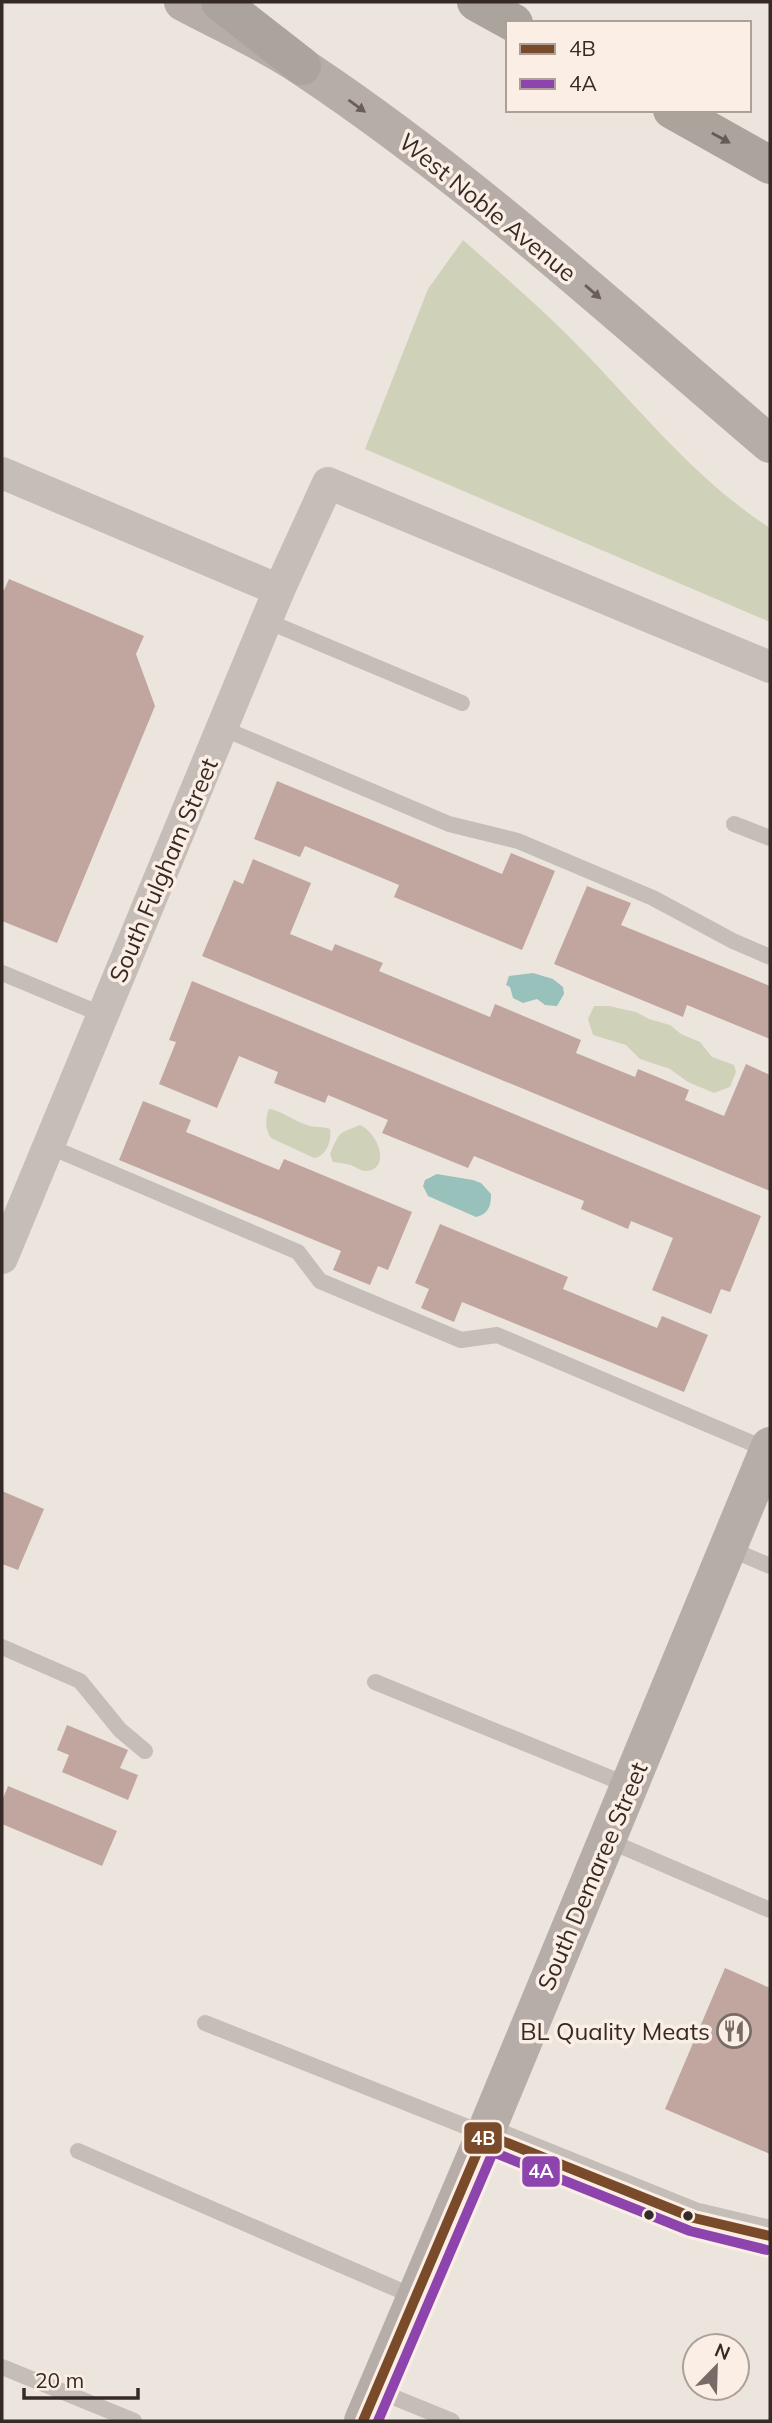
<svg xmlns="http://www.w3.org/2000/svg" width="772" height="2423" viewBox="0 0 772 2423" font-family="Mulish,sans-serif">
  <rect width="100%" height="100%" fill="#ece5de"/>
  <g fill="#cfd2b8">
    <path d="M463,240C506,278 549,315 588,356C646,417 699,482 770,528V622L365,449L428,289Z"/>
    <polygon points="594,1006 609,1006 636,1012 649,1019 670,1025 681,1034 700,1042 712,1057 734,1065 736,1072 730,1087 714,1093 688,1082 670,1069 640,1059 626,1045 593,1035 588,1019"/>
    <path d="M269,1109C283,1111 293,1121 307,1125C314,1128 322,1126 330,1129C332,1140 327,1156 314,1158L271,1138C265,1130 265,1118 269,1109Z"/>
    <path d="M360,1125C380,1134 391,1171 365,1171C360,1171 355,1166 350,1165C344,1163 338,1163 333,1162L330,1154C340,1131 338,1134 360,1125Z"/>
  </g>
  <g fill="#99c1bc">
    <polygon points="533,973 553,979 563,987 564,994 557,1006 545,1005 537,999 523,1003 513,998 510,987 506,985 509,976"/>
    <path d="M437,1174L473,1180L481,1183L491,1194C491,1207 488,1214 476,1217L428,1196L423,1186L425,1180Z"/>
  </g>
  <g fill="#c1a69f">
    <polygon points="9,579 144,636 136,654 155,706 57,943 2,921 2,589 4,590"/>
    <polygon points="277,781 502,874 511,853 555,871 522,950 394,897 399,885 305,846 300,857 254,839"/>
    <polygon points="253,859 311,883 290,934 332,951 335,944 383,963 379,971 490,1017 495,1004 581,1040 576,1053 635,1077 638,1069 689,1090 685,1100 724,1116 746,1064 770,1075 770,1191 202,956 234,880 243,884"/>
    <polygon points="587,886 631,903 621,925 770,986 770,1039 687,1005 683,1017 554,964"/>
    <polygon points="192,981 761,1216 730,1292 721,1289 711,1314 652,1290 673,1238 631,1221 628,1229 581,1209 584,1201 474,1156 468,1168 382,1133 388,1120 328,1095 325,1103 274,1083 278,1072 239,1056 217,1108 159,1084 176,1042 169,1040"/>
    <polygon points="143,1101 191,1120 186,1132 279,1170 284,1159 412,1212 388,1270 378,1266 370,1285 333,1270 341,1251 119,1160"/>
    <polygon points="440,1224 568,1277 563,1289 657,1328 662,1316 708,1335 684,1392 462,1302 454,1322 421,1308 429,1289 415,1283"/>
    <polygon points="2,1491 44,1509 18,1570 2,1564"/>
    <polygon points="67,1725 128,1750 120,1768 138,1775 128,1800 62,1772 69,1755 57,1750"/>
    <polygon points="8,1786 117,1831 102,1866 2,1824 2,1801"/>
    <polygon points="725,1968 770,1988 770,2154 665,2109"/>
  </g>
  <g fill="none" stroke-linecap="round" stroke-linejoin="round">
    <g stroke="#c5bdb8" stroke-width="16">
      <polyline points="267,621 462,703"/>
      <polyline points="222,728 449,824 518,841 653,898 733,941 770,957"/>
      <polyline points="734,824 770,838"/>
      <polyline points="2,973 103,1015"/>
      <polyline points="48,1146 298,1252 320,1281 461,1340 497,1335 768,1450"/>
      <polyline points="728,1548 770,1566"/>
      <polyline points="2,1647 80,1681 120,1730 145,1751"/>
      <polyline points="375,1682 630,1786"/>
      <polyline points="607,1840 770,1910"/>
      <polyline points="205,2023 485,2134"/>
      <polyline points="78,2151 415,2297"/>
      <polyline points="2,2367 134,2421"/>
      <polyline points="376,2390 452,2421"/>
    </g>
    <g stroke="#c5bdb8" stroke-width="32">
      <polyline points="2,473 279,590"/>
      <polyline points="2,1258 279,590 328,483 770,667"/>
      <polyline points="485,2134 694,2218 770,2236"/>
    </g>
    <g stroke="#b6ada8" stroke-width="38">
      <path d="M183,2C222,23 266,42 304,68C471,179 618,315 770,444"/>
      <polyline points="363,2421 485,2134 770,1446"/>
    </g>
    <g stroke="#aba49d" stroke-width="38">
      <polyline points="220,2 302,66"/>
      <polyline points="476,2 514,23"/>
      <polyline points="672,110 770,165"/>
    </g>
    <g stroke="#faeee5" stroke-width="16">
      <polyline id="bus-1" points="363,2421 485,2134 694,2218 770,2236"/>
    </g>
    <g stroke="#faeee5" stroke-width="16">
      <polyline id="bus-2" points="378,2421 493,2152 690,2231 767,2250"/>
    </g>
    <use href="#bus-1" stroke="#7a4b2a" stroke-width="10"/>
    <use href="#bus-2" stroke="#8e44ad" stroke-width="10"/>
  </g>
  <defs><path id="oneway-solid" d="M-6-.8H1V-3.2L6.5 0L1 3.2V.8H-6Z" transform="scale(1.75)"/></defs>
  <g fill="#695e5a">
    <use href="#oneway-solid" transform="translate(357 106) rotate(36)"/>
    <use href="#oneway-solid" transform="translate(593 292) rotate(41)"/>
  </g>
  <use fill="#655b56" href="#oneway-solid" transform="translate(721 138) rotate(29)"/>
  <defs>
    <g id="restaurant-ring" transform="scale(1.75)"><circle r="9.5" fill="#faeee5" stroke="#766b66" stroke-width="1.5"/><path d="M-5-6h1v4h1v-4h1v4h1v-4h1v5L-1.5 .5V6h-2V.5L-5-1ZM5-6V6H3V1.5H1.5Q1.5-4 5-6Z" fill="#766b66"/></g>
  </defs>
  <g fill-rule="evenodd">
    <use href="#restaurant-ring" x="734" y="2031"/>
  </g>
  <g fill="#362a26" stroke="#faeee5" stroke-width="2.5">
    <circle cx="649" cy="2215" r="6"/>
    <circle cx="688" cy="2216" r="6"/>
  </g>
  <g text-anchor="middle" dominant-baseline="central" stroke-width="7" stroke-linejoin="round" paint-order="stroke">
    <g font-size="24" fill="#362a26" stroke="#faeee5">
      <text transform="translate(488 207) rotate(39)">West Noble Avenue</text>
      <text transform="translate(163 870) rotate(-67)">South Fulgham Street</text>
      <text transform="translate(592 1876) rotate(-67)">South Demaree Street</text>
    </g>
    <g font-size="24" fill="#362a26" stroke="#faeee5" text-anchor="end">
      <text x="710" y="2031">BL Quality Meats</text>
    </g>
  </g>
  <g stroke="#faeee5" stroke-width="2.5">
    <rect x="463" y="2121" width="40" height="34" rx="7" fill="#7a4b2a"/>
    <rect x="521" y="2155" width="40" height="33" rx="7" fill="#8e44ad"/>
  </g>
  <g font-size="19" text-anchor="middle" font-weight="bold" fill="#fff">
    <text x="483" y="2145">4B</text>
    <text x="541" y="2178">4A</text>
  </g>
  <rect width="772" height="2423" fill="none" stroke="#362a26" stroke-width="7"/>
  <rect x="506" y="21" width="245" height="91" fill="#faeee5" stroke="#aca099" stroke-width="2"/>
  <rect x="520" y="44" width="35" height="10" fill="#7a4b2a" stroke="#aca099" stroke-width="2"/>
  <text x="569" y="56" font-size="21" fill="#362a26">4B</text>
  <rect x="520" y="79" width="35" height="10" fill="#8e44ad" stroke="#aca099" stroke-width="2"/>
  <text x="569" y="91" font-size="21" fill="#362a26">4A</text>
  <g transform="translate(716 2367) rotate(23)"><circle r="33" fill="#faeee5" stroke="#aca099" stroke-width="2"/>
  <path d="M0-5L12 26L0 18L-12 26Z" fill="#766b66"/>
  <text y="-10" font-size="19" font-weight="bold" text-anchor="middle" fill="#362a26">N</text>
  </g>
  <path d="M24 2388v10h114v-10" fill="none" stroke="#362a26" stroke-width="3.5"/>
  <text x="35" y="2388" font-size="21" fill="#362a26" stroke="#faeee5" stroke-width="5" paint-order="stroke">20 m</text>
</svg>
